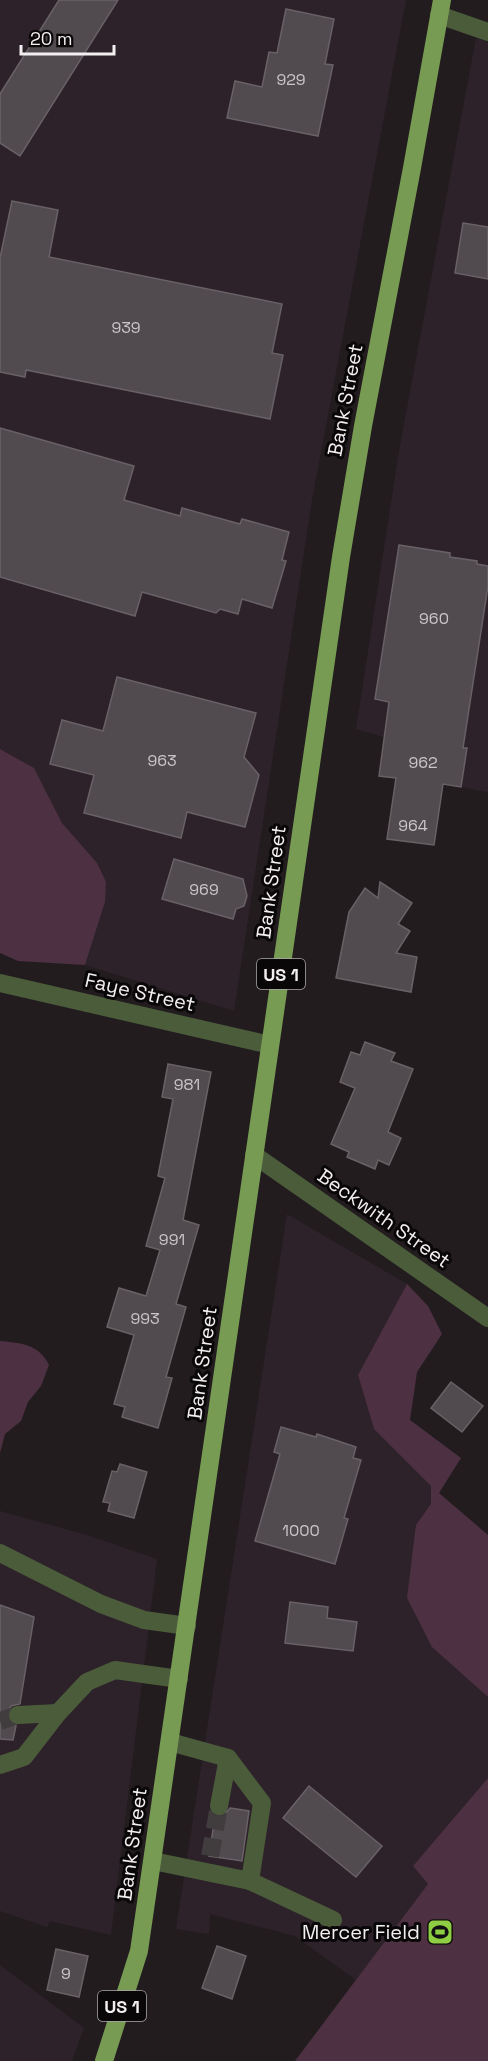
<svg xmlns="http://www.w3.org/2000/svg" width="488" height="2061" viewBox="0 0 488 2061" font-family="'Space Grotesk',sans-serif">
  <rect width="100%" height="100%" fill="#221c1f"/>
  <g fill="#2d2229">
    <polygon points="0,0 406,0 312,500 234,1011 85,965 105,902 96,863 62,823 34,768 0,749"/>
    <polygon points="476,38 488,42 488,792 461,787 466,748 384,737 356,729 399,451"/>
    <polygon points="287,1214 407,1284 358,1375 374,1429 438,1493 432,1646 488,1697 488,1778 413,1866 428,1884 356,1980 295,1936 210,1914 209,1934 176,1929"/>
    <polygon points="0,1511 87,1535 157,1559 111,1935 50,1921 47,1927 0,1911"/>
    <polygon points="0,1965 84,2028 72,2061 0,2061"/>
  </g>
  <g fill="#4d3142">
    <polygon points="0,749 34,768 62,823 97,863 106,882 105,902 85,965 18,961 0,953"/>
    <polygon points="407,1284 428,1306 442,1334 417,1372 410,1420 461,1458 439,1493 488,1535 488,1697 432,1647 407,1598 416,1525 431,1504 431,1486 374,1429 358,1375"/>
    <path d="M0,1341C21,1343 39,1344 49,1365L41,1386L28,1402L21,1421L5,1434L0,1453Z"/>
    <polygon points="488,1778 488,2061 295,2061 428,1884 413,1866"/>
  </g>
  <g fill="#514a4e" stroke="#686165" stroke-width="1.5">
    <polygon points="59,0 118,0 20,156 0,143 0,94"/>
    <polygon points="286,9 334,19 325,64 333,65 318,136 227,118 235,81 262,87 269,52 277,53"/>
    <polygon points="12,201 58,210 49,257 282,304 272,353 283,355 270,419 26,370 25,377 0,372 0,258"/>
    <polygon points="463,223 488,227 488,279 455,273"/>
    <polygon points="0,428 134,466 124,500 180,516 182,508 240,524 242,519 289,532 282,560 286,561 272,608 242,599 238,614 220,609 216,613 142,592 135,616 0,577"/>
    <polygon points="399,545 450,553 450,557 477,561 477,564 488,566 488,586 463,748 467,748 461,787 443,784 434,845 387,839 396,778 379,776 389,702 375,699"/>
    <polygon points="117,677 256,713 244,757 259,775 245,827 187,812 181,838 84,813 94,775 50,764 62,720 103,731"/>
    <polygon points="174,859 243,879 247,896 244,906 236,909 233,919 162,899"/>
    <polygon points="380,882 412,903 398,924 410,931 396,953 417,957 411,992 336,978 349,912 365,888 378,898"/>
    <polygon points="365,1042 395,1053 391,1061 413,1069 388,1132 401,1138 389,1165 378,1160 375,1169 347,1157 349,1152 331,1144 355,1088 340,1082 351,1052 360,1055"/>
    <polygon points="168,1064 211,1072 183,1220 199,1225 176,1304 186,1307 166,1377 172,1378 158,1428 122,1417 125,1407 114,1404 134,1335 107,1327 119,1288 146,1296 160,1250 146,1246 165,1178 158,1176 173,1099 162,1097"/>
    <polygon points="451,1382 483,1406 462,1432 431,1408"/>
    <polygon points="281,1427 316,1437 317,1434 356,1447 353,1458 361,1460 344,1518 348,1519 335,1564 255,1541 280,1454 274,1452"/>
    <polygon points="120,1464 147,1472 134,1518 108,1511 110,1503 103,1502 112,1471 117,1472"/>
    <polygon points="290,1602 328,1607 327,1618 357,1622 353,1651 285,1643"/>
    <polygon points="0,1605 34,1617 20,1704 11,1706 7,1715 9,1722 16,1726 13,1740 0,1739"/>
    <polygon points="309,1786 382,1846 356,1877 283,1818"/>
    <polygon points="230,1808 249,1811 242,1861 209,1856 215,1816 223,1816"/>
    <polygon points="217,1946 246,1956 232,1999 202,1988"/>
    <polygon points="56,1949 88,1956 79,1997 47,1990"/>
  </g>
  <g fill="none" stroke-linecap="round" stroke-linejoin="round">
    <g stroke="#413c3e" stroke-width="18" stroke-dasharray="18 9" stroke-linecap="butt">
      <polyline points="0,1721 18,1715"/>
      <polyline points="210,1856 219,1806"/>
    </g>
    <g stroke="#4b5c3b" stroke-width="18">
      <polyline points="439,15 488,32"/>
      <polyline points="0,983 270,1045"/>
      <polyline points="254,1155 488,1318"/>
      <polyline points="0,1553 101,1604 144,1620 187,1626"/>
      <polyline points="18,1715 58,1713"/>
      <polyline points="0,1765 24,1757 58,1713 87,1682 115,1670 179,1679"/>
      <polyline points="219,1806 228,1758"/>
      <polyline points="153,1861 250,1881 262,1803 228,1758 170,1742"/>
      <polyline points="250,1881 333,1920"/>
    </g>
    <polyline stroke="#779b53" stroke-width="18" points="104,2061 139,1951 341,557 363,426 412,168 442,0"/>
  </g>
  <defs>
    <g id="stadium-square" transform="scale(1.35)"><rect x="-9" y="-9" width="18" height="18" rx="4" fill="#8ece43" stroke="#0a0709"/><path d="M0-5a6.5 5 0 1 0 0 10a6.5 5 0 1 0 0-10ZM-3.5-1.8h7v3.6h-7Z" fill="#111"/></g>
  </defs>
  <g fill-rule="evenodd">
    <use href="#stadium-square" x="440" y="1932"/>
  </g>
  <g text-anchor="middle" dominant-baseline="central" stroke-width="6" stroke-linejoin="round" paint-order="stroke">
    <g font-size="16" fill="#cac6c8">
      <text x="291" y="79">929</text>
      <text x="126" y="327">939</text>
      <text x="434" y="618">960</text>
      <text x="162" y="760">963</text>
      <text x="423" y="762">962</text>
      <text x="413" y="825">964</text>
      <text x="204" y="889">969</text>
      <text x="187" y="1084">981</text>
      <text x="172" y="1239">991</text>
      <text x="145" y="1318">993</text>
      <text x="301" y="1530">1000</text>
      <text x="66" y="1973">9</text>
    </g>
    <g fill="#0a0709" stroke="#ada9ab" stroke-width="1.5">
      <rect x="257" y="959" width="48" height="30" rx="4.5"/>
      <rect x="98" y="1991" width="48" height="30" rx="4.5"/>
    </g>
    <g font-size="18" font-weight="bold" fill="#f3eff1">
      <text x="281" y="974">US 1</text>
      <text x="122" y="2006">US 1</text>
    </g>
    <g font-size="20" fill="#f3eff1" stroke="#0a0709">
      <text transform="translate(345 400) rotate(-79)">Bank Street</text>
      <text transform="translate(271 882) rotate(-82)">Bank Street</text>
      <text transform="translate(140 992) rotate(13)">Faye Street</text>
      <text transform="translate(384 1218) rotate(35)">Beckwith Street</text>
      <text transform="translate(202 1363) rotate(-82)">Bank Street</text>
      <text transform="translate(132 1844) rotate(-82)">Bank Street</text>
    </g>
    <g font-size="20" fill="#f3eff1" stroke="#0a0709" text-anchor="end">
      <text x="420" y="1932">Mercer Field</text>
    </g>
  </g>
  <path d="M21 45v9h93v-9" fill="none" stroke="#f3eff1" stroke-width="3"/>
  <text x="30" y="45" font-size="18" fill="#f3eff1" stroke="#0a0709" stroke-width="4.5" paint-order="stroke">20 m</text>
</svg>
